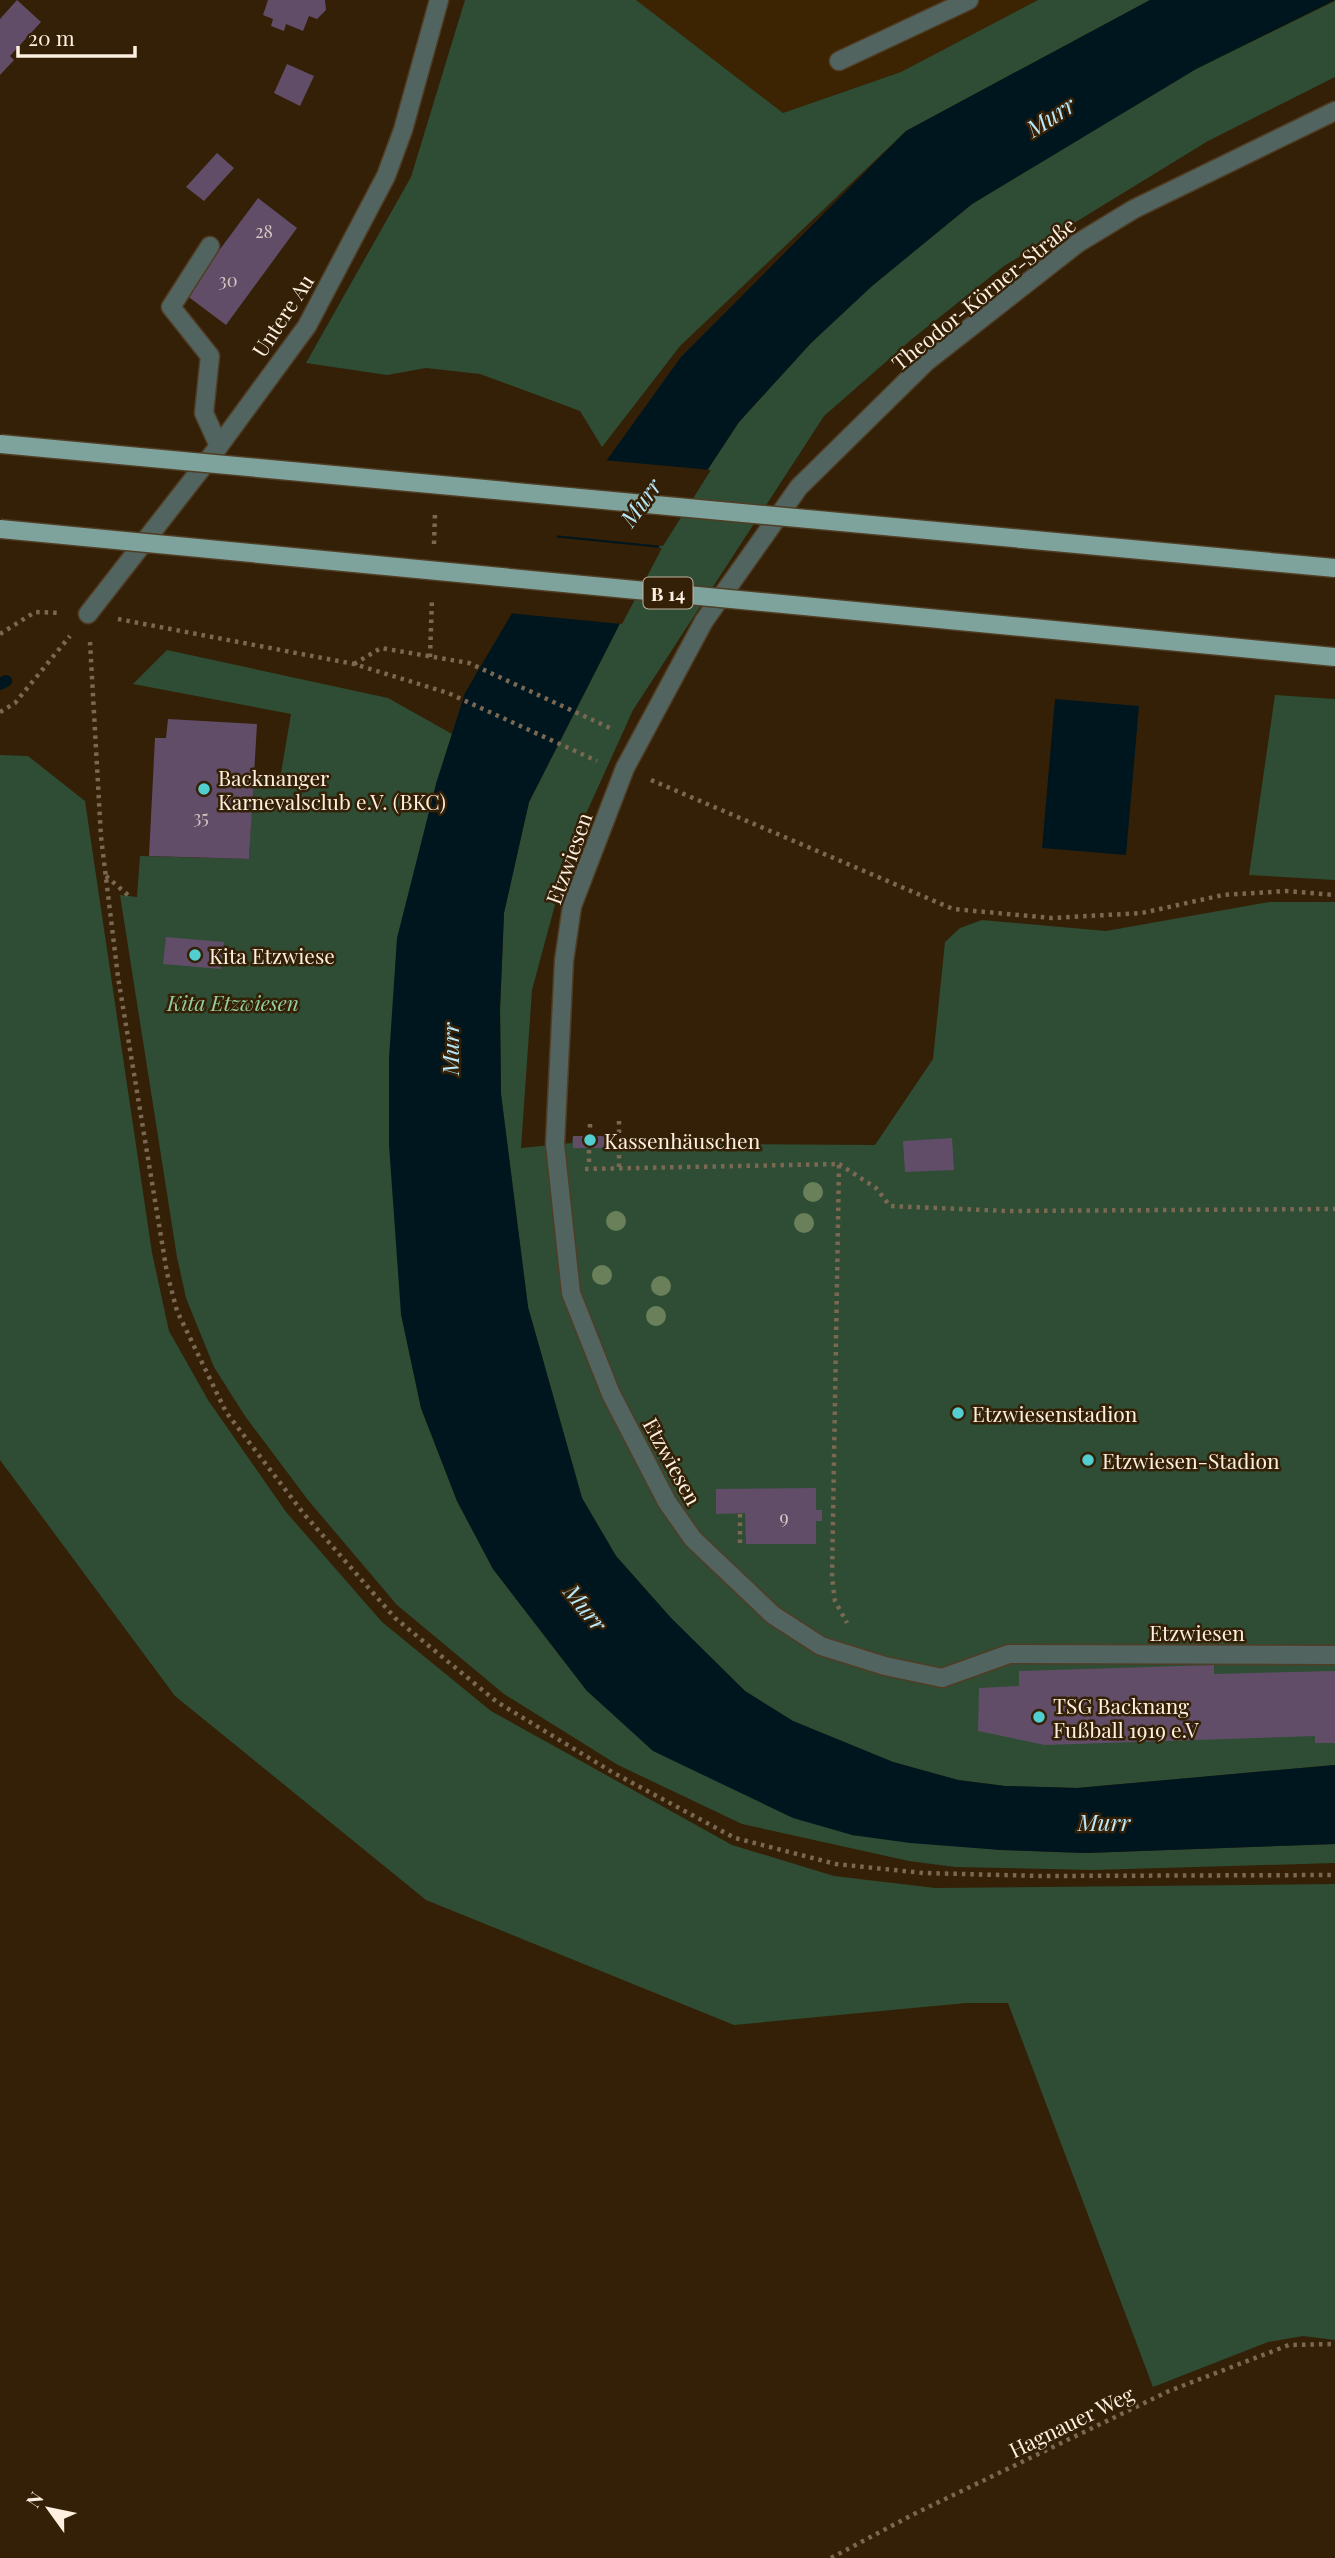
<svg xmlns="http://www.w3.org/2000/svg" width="1335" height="2558" viewBox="0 0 1335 2558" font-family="'Playfair Display',serif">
  <rect width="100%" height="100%" fill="#342006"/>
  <polygon fill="#3c2402" points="636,0 1038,0 901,72 783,113"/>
  <g fill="#2e4d34">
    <polygon points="465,0 636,0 783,113 901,72 1038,0 1150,0 906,131 680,346 602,447 580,411 480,374 426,368 387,375 306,363 411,177"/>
    <polygon points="1335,1 1335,77 1208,141 1004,266 912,339 824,416 633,710 570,849 532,990 521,1148 572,1143 573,1136 607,1136 607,1143 875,1145 933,1059 945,942 960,928 982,920 1106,931 1269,902 1335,902 1335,1765 1077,1788 1005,1786 958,1780 893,1762 793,1721 745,1691 671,1618 616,1556 582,1498 528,1307 501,1094 500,1009 504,913 529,802 666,533 739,422 811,343 872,286 972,204 1196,69"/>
    <polygon points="167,650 388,698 452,734 436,784 401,1314 421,1408 457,1501 493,1569 587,1691 852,1835 1001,1850 1085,1853 1335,1844 1335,1863 1093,1870 955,1867 909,1861 742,1824 618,1765 504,1694 397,1605 308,1500 245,1416 214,1367 186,1298 177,1257 120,895 137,897 140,856 249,859 253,777 280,779 291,714 133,684"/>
    <polygon points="1275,695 1335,699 1335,880 1249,875"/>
    <polygon points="0,755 28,756 85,801 152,1253 169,1331 208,1400 286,1512 382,1622 491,1711 732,1845 834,1876 935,1888 1335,1884 1335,2340 1303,2336 1268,2342 1153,2387 1008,2003 966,2003 734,2025 426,1900 175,1696 0,1460"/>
  </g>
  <g fill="#00161e">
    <polygon points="1150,0 1335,0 1196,69 972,204 872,286 811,343 739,422 666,533 529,802 504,913 500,1009 501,1094 528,1307 582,1498 616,1556 671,1618 745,1691 793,1721 893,1762 958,1780 1005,1786 1077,1788 1335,1765 1335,1844 1085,1853 1001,1850 910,1843 852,1835 793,1818 653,1751 587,1691 493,1569 457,1501 421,1408 401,1314 389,1145 389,1058 397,938 436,784 465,693 581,496 681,357 906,131"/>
    <polygon points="1055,699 1139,706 1126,855 1042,848"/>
  </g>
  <g fill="#342006">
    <polygon points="603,460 711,470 663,546 554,535"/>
    <polygon points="552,537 662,548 622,624 508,613"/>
  </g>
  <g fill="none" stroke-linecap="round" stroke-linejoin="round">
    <polyline stroke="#00161e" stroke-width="12" points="0,684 6,681"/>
  </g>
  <g fill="#614d67">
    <polygon points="17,0 41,22 10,56 14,60 0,75 0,19"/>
    <polygon points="268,0 325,0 326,10 317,19 309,16 303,31 286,24 284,31 271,26 273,19 263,15"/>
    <polygon points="287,64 314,76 300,106 274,93"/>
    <polygon points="217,153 234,168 204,201 186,187"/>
    <polygon points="258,198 297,228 226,325 186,295"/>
    <polygon points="168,719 257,724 249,859 149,856 155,738 166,738"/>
    <polygon points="166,937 224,942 221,969 163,964"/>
    <polygon points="573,1136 607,1136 608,1148 573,1148"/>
    <polygon points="952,1138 954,1170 905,1172 903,1141"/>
    <polygon points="816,1488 816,1510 822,1510 822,1521 816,1521 816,1544 746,1544 745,1513 716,1514 716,1489"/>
    <polygon points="1214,1665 1214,1674 1335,1671 1335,1743 1315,1743 1315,1736 1045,1745 978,1731 979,1688 1019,1686 1019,1671"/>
  </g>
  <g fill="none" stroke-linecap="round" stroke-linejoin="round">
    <g stroke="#503d25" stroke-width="21">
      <g id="lane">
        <polyline points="839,61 969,0"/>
        <polyline points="1335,111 1134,209 1078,243 926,362 799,487 704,621 625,768 572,906 564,961 555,1144 571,1293 611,1394 667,1502 693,1539 773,1615 821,1646 885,1666 942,1678 1009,1654 1335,1655"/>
        <polyline points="210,246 171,307 210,356 204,413 219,446"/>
      </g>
    </g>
    <g stroke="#503d25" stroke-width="21">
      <polyline id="street" points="88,614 219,446 307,326 386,176 403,130 439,0"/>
    </g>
    <g stroke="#7a6852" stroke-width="4.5" stroke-dasharray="3.5 5" stroke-linecap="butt">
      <polyline points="434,544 435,514"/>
      <polyline points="118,619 354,664 448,693 597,761"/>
      <polyline points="0,634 35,612 61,613"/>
      <polyline points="90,642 101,837 118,977 167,1273 177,1311 226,1412 304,1514 395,1618 497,1702 612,1772 735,1838 836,1864 923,1873 1041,1876 1335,1875"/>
      <polyline points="430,657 432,598"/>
      <polyline points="354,664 381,648 469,663 612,729"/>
      <polyline points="0,712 15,703 70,636"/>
      <polyline points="651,780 953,909 1052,918 1142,913 1223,895 1286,891 1335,895"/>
      <polyline points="106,876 129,896"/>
      <polyline points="619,1121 619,1167"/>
      <polyline points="590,1136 590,1121"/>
      <polyline points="589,1162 589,1148"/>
      <polyline points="839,1164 876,1188 890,1206 1007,1211 1335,1209"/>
      <polyline points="585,1169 839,1164 832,1578 835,1601 847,1623"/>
      <polyline points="740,1514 740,1544"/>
      <polyline points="831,2558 914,2514 1169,2391 1289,2345 1335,2344"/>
    </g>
    <use href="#lane" stroke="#526460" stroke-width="18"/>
    <use href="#street" stroke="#526460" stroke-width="18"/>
    <g stroke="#503d25" stroke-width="21" stroke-linecap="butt">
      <g id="primary-bridge">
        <polyline points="0,444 1335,568"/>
        <polyline points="0,529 1335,657"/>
      </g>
    </g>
    <use href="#primary-bridge" stroke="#7ea39c" stroke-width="18"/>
  </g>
  <g fill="#69805a">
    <circle cx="813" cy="1192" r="10"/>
    <circle cx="616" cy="1221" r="10"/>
    <circle cx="804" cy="1223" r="10"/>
    <circle cx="602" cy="1275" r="10"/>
    <circle cx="661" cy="1286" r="10"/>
    <circle cx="656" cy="1316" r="10"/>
  </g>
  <g fill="#52cdd0" stroke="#342006" stroke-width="2.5">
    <circle cx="204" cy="789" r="7"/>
    <circle cx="195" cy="955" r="7"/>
    <circle cx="590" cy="1140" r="7"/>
    <circle cx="958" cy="1413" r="7"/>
    <circle cx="1088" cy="1460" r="7"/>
    <circle cx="1039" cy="1717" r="7"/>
  </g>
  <g text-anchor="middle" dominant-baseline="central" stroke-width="5" stroke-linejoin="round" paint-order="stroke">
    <g font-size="18" fill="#d6c7c2">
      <text x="264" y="231">28</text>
      <text x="228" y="280">30</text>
      <text x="201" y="817">35</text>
      <text x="784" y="1517">9</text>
    </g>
    <rect fill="#342006" stroke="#c1b29f" stroke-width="2" x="643.5" y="577.5" width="49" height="31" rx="5"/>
    <g font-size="19" font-weight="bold" fill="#fdf0e1">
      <text x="668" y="593">B 14</text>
    </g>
    <g font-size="21" fill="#fdf0e1" stroke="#342006">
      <text transform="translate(983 293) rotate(-39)">Theodor-Körner-Straße</text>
      <text transform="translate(282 315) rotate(-57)">Untere Au</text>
      <text transform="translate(568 858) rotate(-70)">Etzwiesen</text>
      <text transform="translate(673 1461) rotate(61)">Etzwiesen</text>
      <text x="1197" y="1632">Etzwiesen</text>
      <text transform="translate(1071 2421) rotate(-26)">Hagnauer Weg</text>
    </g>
    <g font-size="21" fill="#fdf0e1" stroke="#342006" text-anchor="start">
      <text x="218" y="777">Backnanger<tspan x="218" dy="24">Karnevalsclub e.V. (BKC)</tspan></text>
      <text x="209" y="955">Kita Etzwiese</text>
      <text x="604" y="1140">Kassenhäuschen</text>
      <text x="972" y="1413">Etzwiesenstadion</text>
      <text x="1102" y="1460">Etzwiesen-Stadion</text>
      <text x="1053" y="1705">TSG Backnang<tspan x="1053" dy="24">Fußball 1919 e.V</tspan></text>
    </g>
    <g font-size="21" font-style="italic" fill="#94cf9f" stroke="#342006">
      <text x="233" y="1002">Kita Etzwiesen</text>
    </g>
    <g font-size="23" font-style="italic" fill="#b9e8fa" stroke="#342006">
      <text transform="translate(1050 116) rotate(-33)">Murr</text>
      <text transform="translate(640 502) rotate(-54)">Murr</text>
      <text transform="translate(449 1049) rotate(-90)">Murr</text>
      <text transform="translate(586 1607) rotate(51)">Murr</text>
      <text x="1104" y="1821">Murr</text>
    </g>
  </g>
  <g transform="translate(49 2509) rotate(303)" stroke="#342006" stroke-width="5" paint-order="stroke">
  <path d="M0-5L12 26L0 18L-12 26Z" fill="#fdf0e1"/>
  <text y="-10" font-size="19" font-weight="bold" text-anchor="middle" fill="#fdf0e1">N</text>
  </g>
  <path d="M18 46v10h117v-10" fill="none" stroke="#fdf0e1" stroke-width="3.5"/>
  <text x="28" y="46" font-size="21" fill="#fdf0e1" stroke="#342006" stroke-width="5" paint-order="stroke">20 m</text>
</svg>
